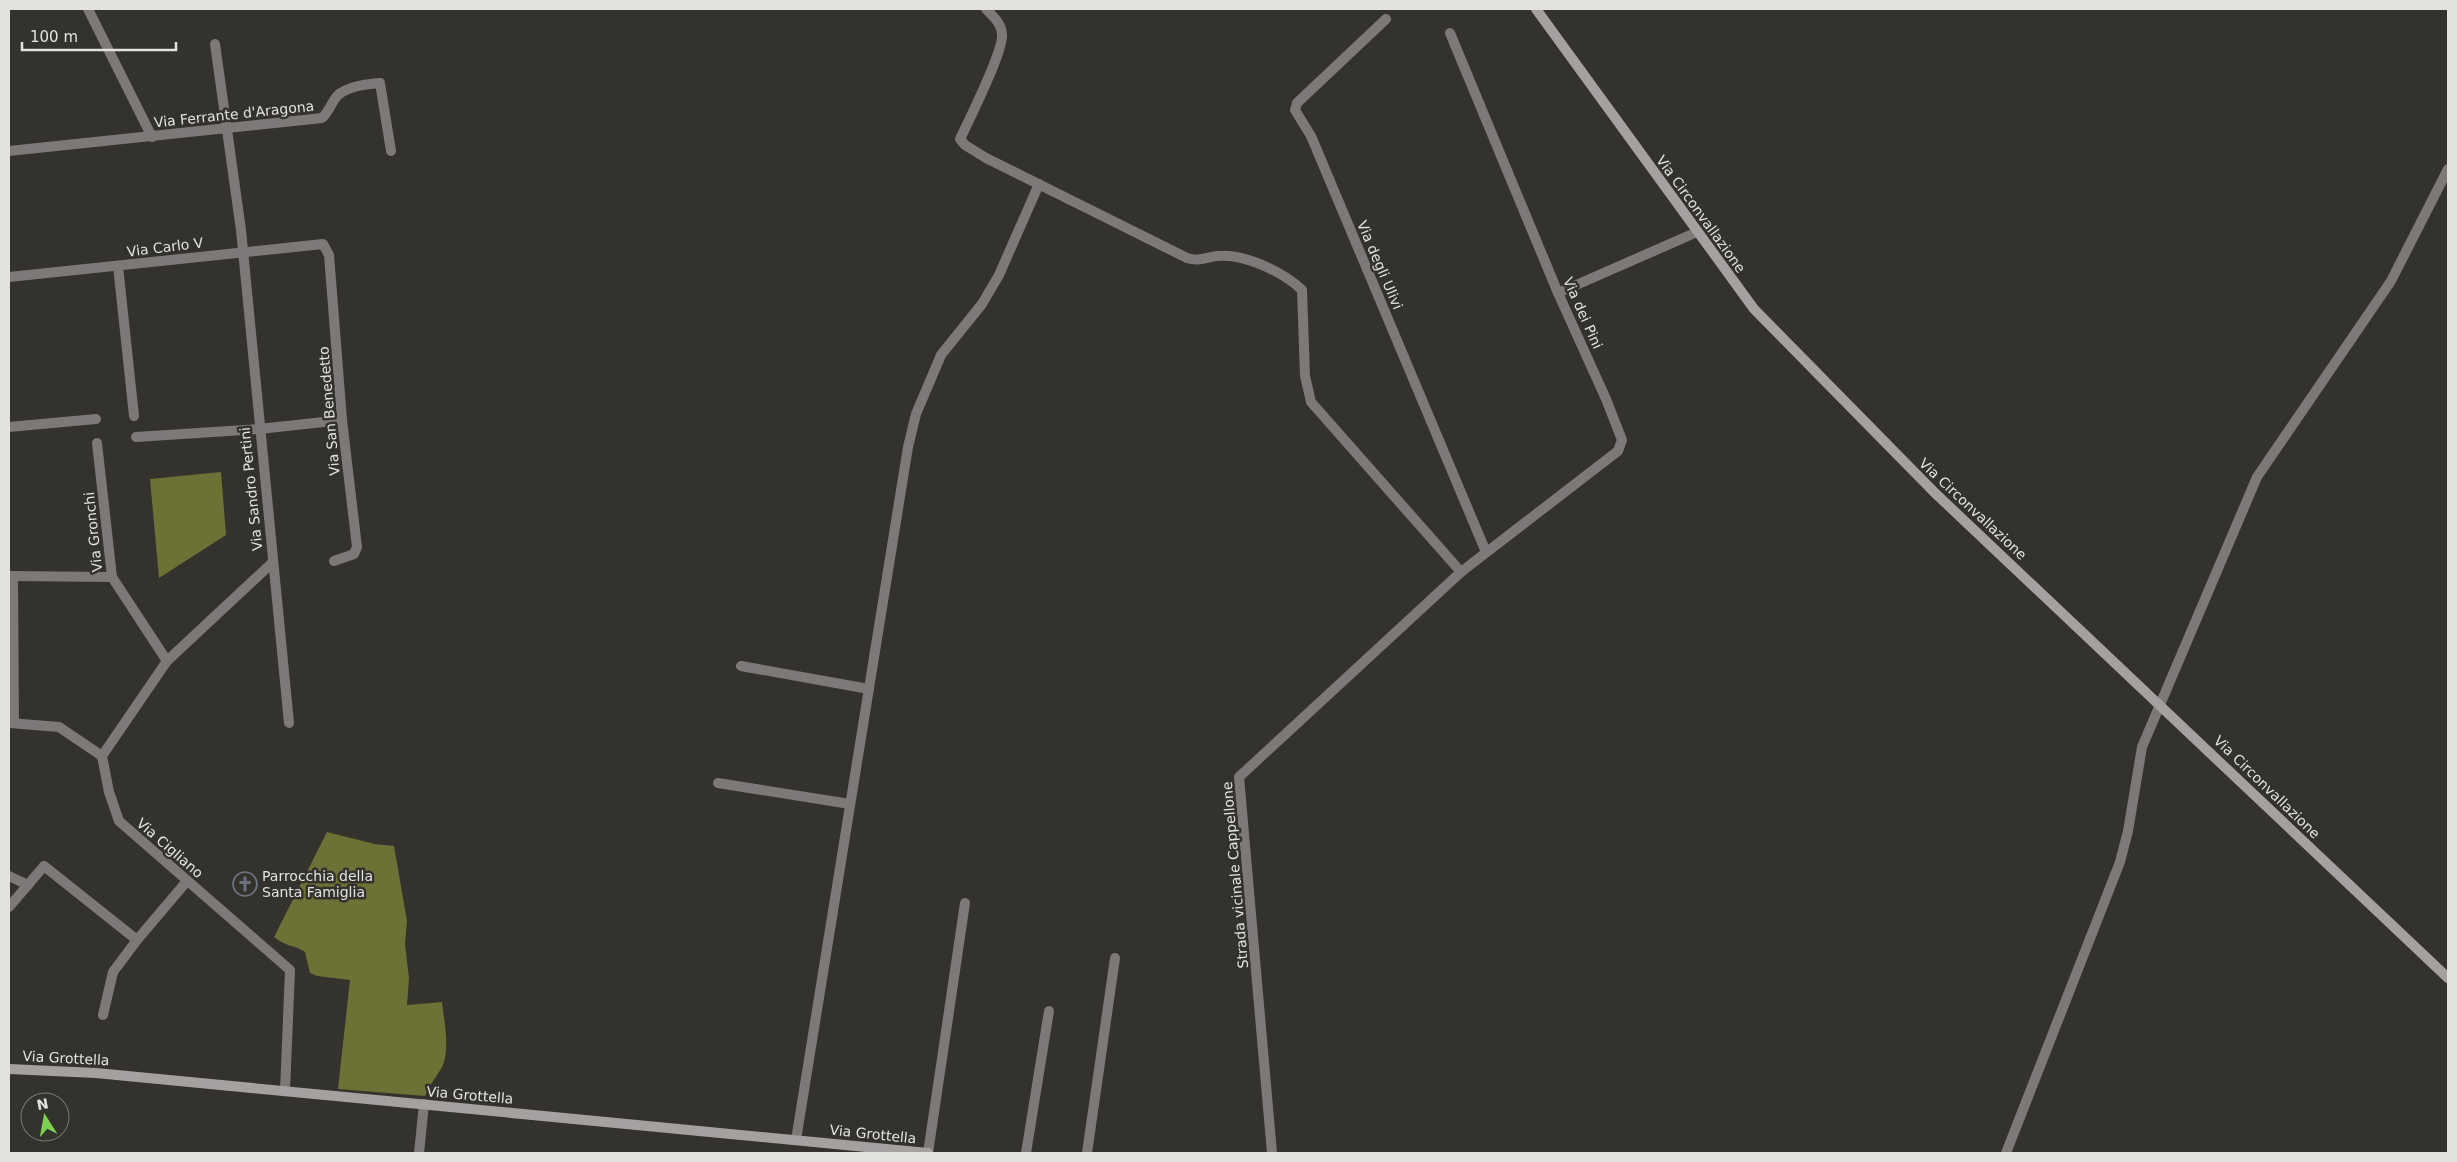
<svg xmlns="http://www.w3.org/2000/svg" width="2457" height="1162" viewBox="0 0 2457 1162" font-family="'DejaVu Sans',sans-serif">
  <rect width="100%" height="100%" fill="#33322c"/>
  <g fill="#6d7135">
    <polygon points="221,472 226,535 159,578 150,479"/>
    <path d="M327,832L375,844L394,846L407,921L405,944L409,978L407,1005L442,1002C444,1021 452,1055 439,1072C433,1082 430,1084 425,1096L338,1089L350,980L317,976L310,973L305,952C295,945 286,947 274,937Z"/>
  </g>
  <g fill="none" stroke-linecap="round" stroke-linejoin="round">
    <g stroke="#7c7978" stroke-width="10">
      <polyline points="88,9 152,137"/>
      <path d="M986,9C993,16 1002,24 1002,35C1003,52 969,120 960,139L965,145L986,158L1187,258C1199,262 1206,257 1217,256C1244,253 1283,272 1302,290L1305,376L1311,402L1461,572"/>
      <polyline points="1386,19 1297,103 1295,110 1311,136 1486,552"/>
      <polyline points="215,44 241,230 289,723"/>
      <path d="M9,151L322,118C329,112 332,101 338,95C348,86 367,84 380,83L391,151"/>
      <polyline points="118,266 134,416"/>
      <polyline points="9,277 323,244 329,255 342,420 357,547 354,554 334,561"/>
      <polyline points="1558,293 1697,232"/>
      <polyline points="9,427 96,419"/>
      <polyline points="136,437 259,429 342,420"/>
      <polyline points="97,443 112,577 167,661"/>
      <polyline points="272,563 167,661 102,756 109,792 119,821 290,970 285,1091"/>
      <polyline points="9,576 112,577"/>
      <polyline points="13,576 14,723"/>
      <polyline points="741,666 869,689"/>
      <polyline points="10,723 59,727 102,756"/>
      <polyline points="718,783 850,804"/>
      <polyline points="9,876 28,885"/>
      <polyline points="9,907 44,866 137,940"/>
      <polyline points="103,1015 113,972 137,940 187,881"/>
      <polyline points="796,1140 908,447 916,414 941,355 982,304 999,275 1039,184"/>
      <polyline points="419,1153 424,1104"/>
      <polyline points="928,1153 965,903"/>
      <polyline points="1026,1153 1049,1011"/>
      <polyline points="1087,1153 1115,958"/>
      <polyline points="1272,1153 1239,777 1461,572 1618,451 1622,440 1606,399 1558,293 1450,33"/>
      <polyline points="2006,1153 2120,862 2128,831 2142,747 2257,477 2391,281 2448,169"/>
    </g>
    <g stroke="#a6a1a0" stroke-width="10">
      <polyline points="1536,9 1754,309 1935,493 2448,978"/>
      <polyline points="9,1069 96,1073 928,1153"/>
    </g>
  </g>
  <defs>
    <g id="church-ring" transform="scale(1.25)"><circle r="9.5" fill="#33322c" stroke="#6b7280" stroke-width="1.5"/><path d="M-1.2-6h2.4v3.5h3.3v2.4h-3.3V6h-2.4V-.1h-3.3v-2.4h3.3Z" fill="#6b7280"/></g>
  </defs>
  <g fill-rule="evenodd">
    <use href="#church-ring" x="245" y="884"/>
  </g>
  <g text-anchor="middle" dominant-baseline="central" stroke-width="5" stroke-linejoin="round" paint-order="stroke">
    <g font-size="14" fill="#e3e2de" stroke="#33322c">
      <text transform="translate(234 114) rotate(-6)">Via Ferrante d'Aragona</text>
      <text transform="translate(1701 214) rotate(54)">Via Circonvallazione</text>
      <text transform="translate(165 247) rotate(-7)">Via Carlo V</text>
      <text transform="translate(1380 265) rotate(67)">Via degli Ulivi</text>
      <text transform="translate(1583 313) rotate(66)">Via dei Pini</text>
      <text transform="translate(329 411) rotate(-95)">Via San Benedetto</text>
      <text transform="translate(251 489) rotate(-96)">Via Sandro Pertini</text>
      <text transform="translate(1973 509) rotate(43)">Via Circonvallazione</text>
      <text transform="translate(93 532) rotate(-96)">Via Gronchi</text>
      <text transform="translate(2267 787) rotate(44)">Via Circonvallazione</text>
      <text transform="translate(170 848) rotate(41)">Via Cigliano</text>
      <text transform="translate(1235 875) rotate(-95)">Strada vicinale Cappellone</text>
      <text transform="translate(66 1058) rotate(3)">Via Grottella</text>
      <text transform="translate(470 1095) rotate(5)">Via Grottella</text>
      <text transform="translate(873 1134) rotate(6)">Via Grottella</text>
    </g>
    <g font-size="14" fill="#e3e2de" stroke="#33322c" text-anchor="start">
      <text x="262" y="876">Parrocchia della<tspan x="262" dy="16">Santa Famiglia</tspan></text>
    </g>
  </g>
  <rect width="2457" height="1162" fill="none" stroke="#e3e2de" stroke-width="20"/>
  <g transform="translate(45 1117) rotate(349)"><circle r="24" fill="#33322c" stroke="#797873"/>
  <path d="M0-4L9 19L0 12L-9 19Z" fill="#7ed053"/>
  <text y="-8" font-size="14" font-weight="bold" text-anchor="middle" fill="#e3e2de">N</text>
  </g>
  <path d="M22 42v8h154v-8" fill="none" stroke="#e3e2de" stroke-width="2.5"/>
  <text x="30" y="42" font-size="15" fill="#e3e2de" stroke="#33322c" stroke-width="4" paint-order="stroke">100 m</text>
</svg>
